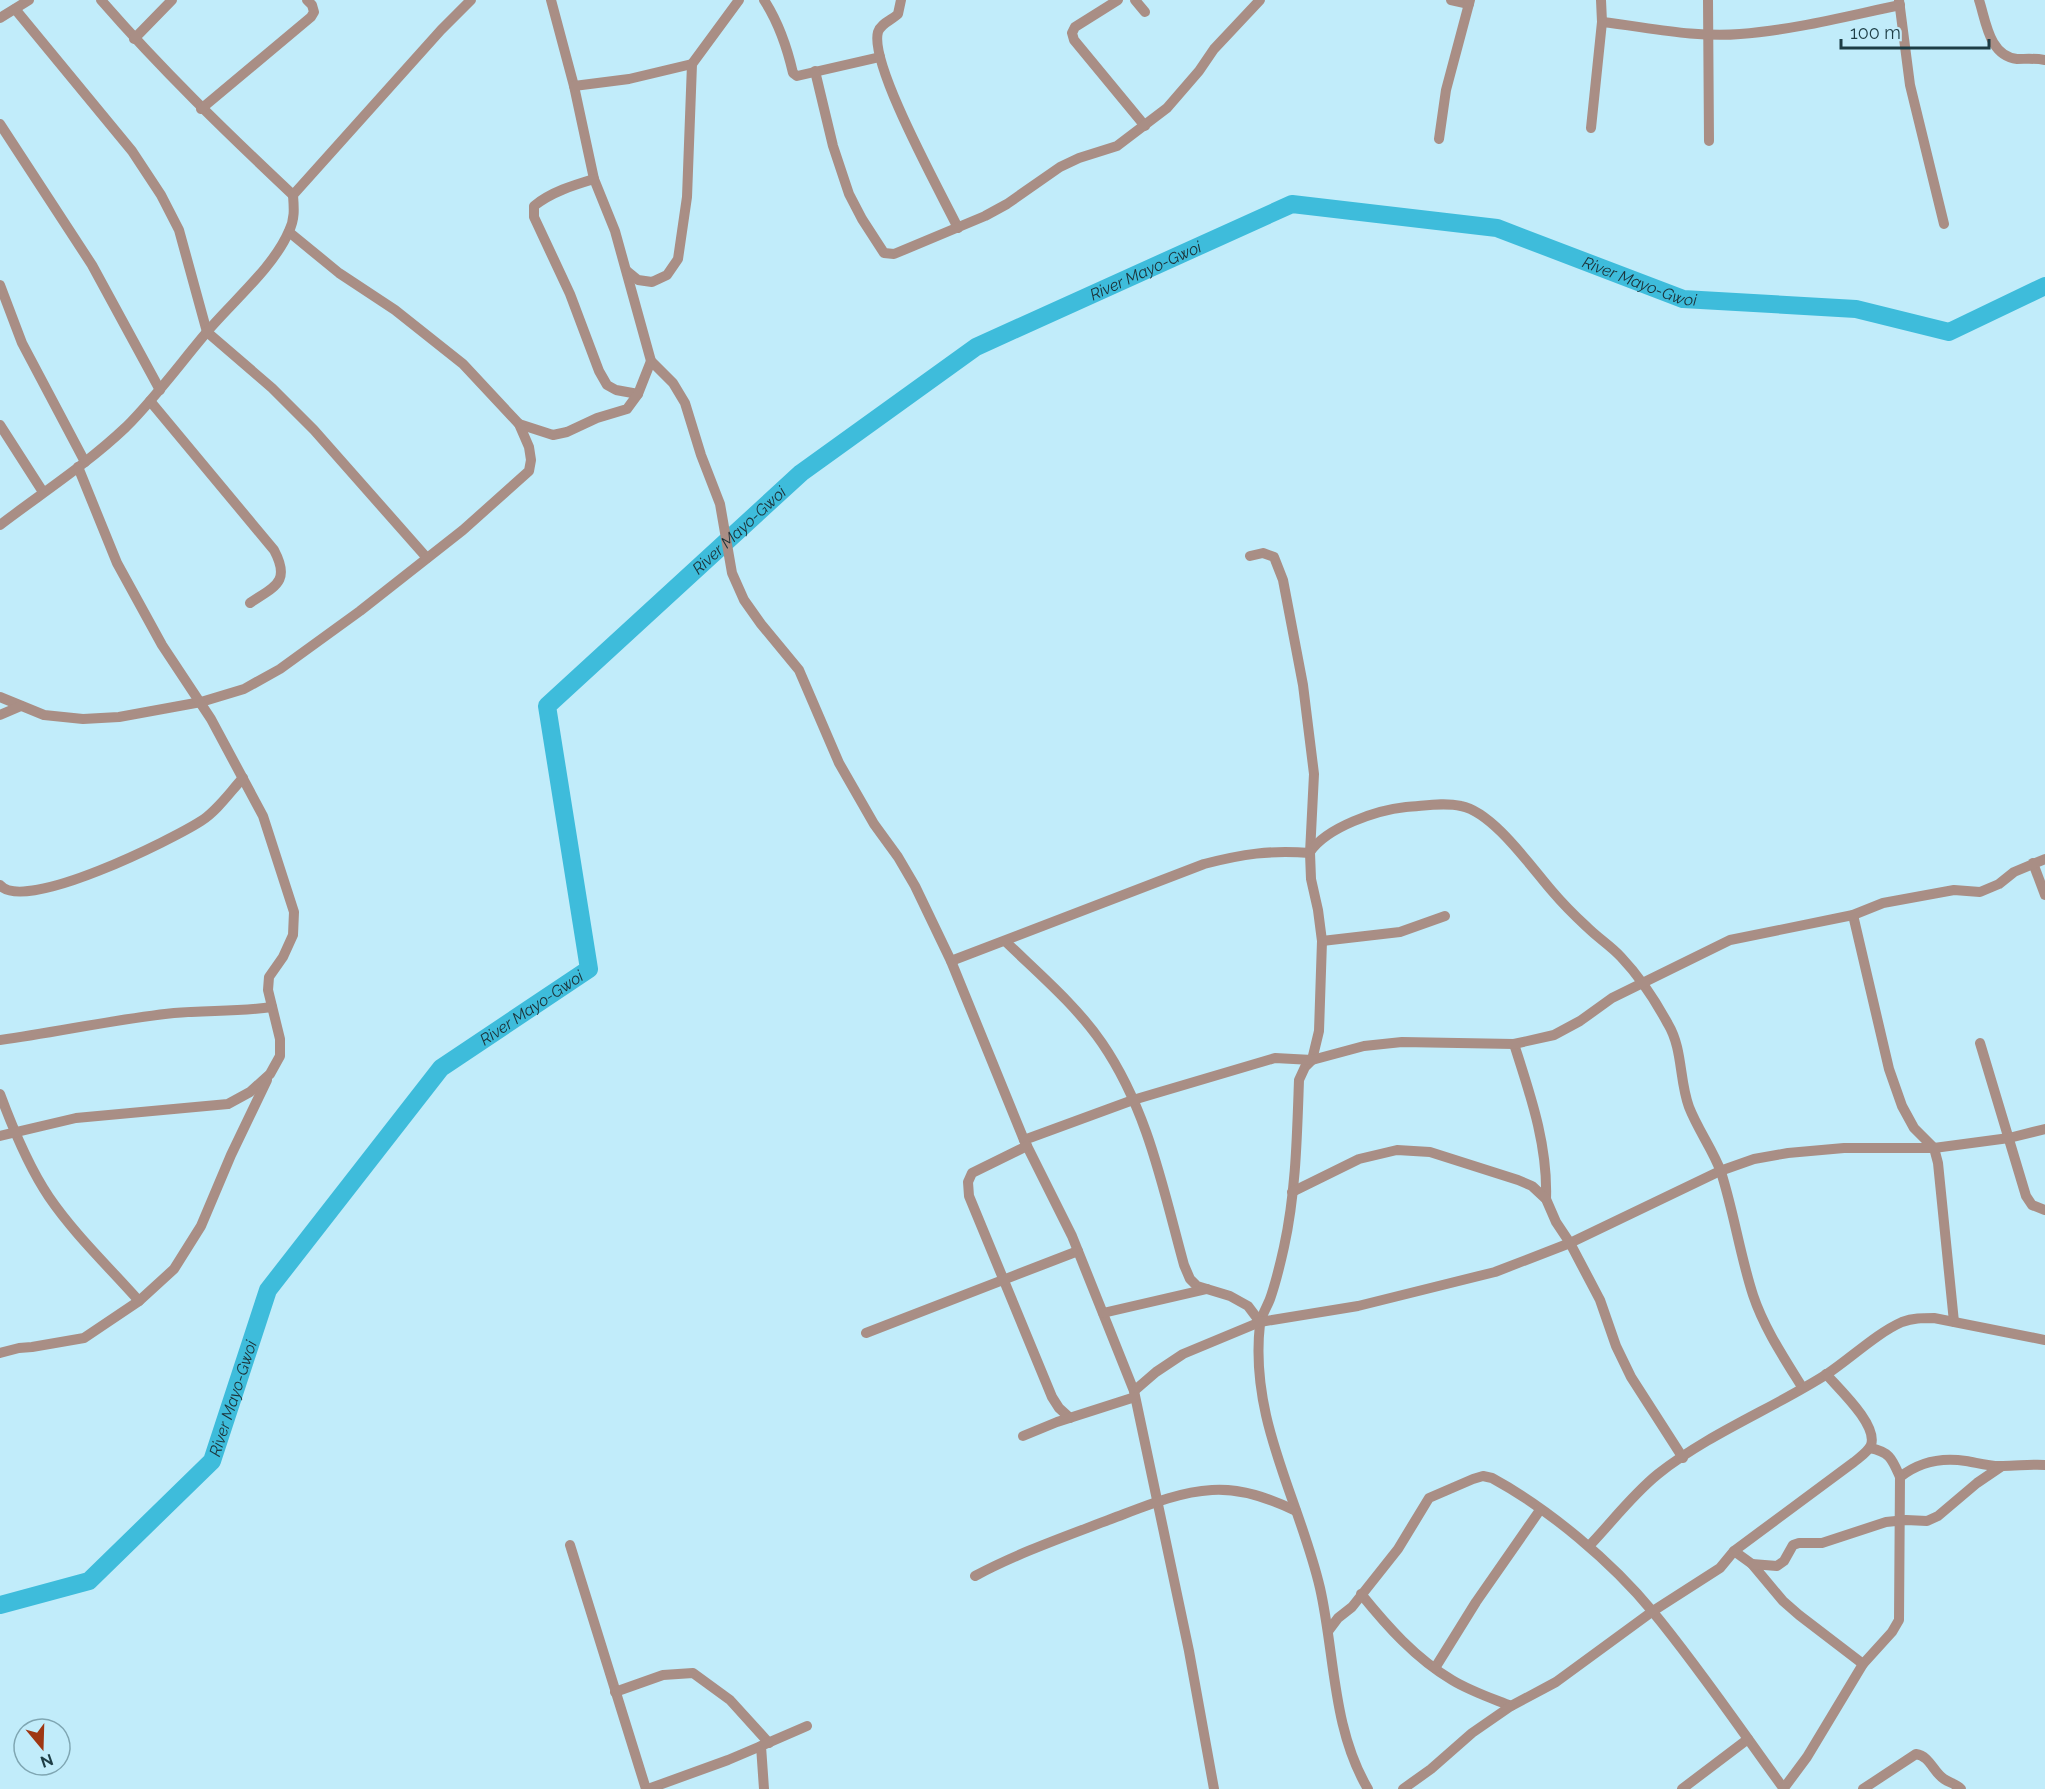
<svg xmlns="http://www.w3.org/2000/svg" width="2045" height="1789" viewBox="0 0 2045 1789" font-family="Raleway,sans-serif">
  <rect width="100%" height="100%" fill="#c1ecfa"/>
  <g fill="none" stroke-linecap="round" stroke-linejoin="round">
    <path stroke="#3ebcdb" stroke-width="18" id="s1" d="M0,1605L89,1581L212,1461L268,1290L441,1068L589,969L547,706L801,473L976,347L1292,204L1497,228L1683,299L1856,309L1949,332L2045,286"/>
    <g stroke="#a98e85" stroke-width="10">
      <path d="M101,0C161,69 226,132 293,195"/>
      <polyline points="551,0 574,86 594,179 615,231 651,361 673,383 685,403 701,455 720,504 732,573 744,600 761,624 799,670 839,763 874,824 898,857 915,886 951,961 1024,1140 1072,1236 1134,1391 1189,1651 1214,1789"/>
      <path d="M764,0C779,23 787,47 793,73L797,76L880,57"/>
      <path d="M901,0L898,14C892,20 881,23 878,32C869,64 941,193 958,228"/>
      <polyline points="1118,0 1075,27 1072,33 1074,40 1145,126"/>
      <polyline points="1135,0 1145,12"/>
      <polyline points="1451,0 1469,4"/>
      <polyline points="1708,0 1709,141"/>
      <polyline points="1899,0 1910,85 1944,224"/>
      <path d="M1979,0C1986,21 1989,56 2017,59C2026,59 2035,58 2045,60"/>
      <polyline points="15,9 132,151 161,195 179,230 207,332 272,388 314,430 427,558"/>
      <polyline points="0,18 29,0"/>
      <path d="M1602,22C1647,27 1695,38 1740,34C1794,30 1847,16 1900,5"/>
      <polyline points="134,39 172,0"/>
      <polyline points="815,71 833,146 849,194 862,219 884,253 894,254 985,216 1007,204 1060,167 1079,158 1117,146 1167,108 1199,71 1214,49 1260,0"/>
      <polyline points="574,86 629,79 692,64"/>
      <polyline points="201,109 311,17 314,12 312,5 307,0"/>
      <polyline points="0,124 92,265 160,390"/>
      <polyline points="1591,128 1602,22 1601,0"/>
      <polyline points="1439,139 1446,90 1470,0"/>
      <path d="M594,179C574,185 551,192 534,206V217L570,294L599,371L607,385L616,390L638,394"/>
      <polyline points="627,271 638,280 652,282 667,275 678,259 687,197 692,64 739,0"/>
      <polyline points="0,285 22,343 85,462"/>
      <path d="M150,401L274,550C291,582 275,586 250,603"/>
      <polyline points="519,424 553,435 567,432 597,418 627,409 638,394 651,361"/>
      <polyline points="0,425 43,492"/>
      <path d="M0,525C42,493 87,464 126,427C155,398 179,365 206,333C231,303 274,267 289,231C295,219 294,208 293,195L441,30L471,0"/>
      <path d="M1250,556L1263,553L1274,557L1283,580L1303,685L1314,774L1310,853L1311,879L1318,910L1322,941L1319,1031L1312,1060L1305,1067L1299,1080C1297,1136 1296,1192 1284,1247C1280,1265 1276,1282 1270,1299C1267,1307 1261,1316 1260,1324C1249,1420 1299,1498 1320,1588C1335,1654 1332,1729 1368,1789"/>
      <polyline points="0,697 44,715 83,719 119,717 201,702 244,689 280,669 360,611 463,530 529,471 531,460 529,447 519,424 463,364 395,310 339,273 289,232"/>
      <polyline points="0,715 21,706"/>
      <path d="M1310,852C1327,827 1377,810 1406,807C1424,806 1443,802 1461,806C1493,812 1531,867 1552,891C1563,904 1575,916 1587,927C1598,938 1611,946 1621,957C1640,977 1655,1000 1668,1024C1683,1049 1679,1080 1689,1107C1698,1130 1713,1150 1721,1172C1734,1213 1740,1255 1753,1295C1764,1328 1784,1358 1802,1387"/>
      <polyline points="2033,863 2045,895"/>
      <path d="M0,885C24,914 173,839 201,821C217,811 230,792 243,778"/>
      <polyline points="1853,915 1889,1069 1902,1106 1914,1128 1934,1148 1938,1163 1954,1322"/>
      <path d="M1005,941C1038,973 1076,1005 1102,1043C1148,1110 1163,1189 1184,1265L1190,1279L1197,1286L1230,1296L1248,1306L1260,1322"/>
      <polyline points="1322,941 1400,932 1445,916"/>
      <path d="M951,961L1204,864C1243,854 1269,850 1310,853"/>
      <path d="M0,1040C58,1032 116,1019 174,1013C207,1010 239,1012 272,1007"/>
      <polyline points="1980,1043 2026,1196 2032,1205 2045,1210"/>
      <path d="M1514,1044C1530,1094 1548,1145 1546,1199"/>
      <path d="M0,1094C13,1129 28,1166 49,1197C75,1235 109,1267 139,1301"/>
      <polyline points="0,1136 76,1118 228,1104 250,1092 270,1074 280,1056 280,1039 268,990 269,977 283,957 293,935 294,912 263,816 211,719 162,645 117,563 78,467"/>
      <polyline points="1024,1140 1133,1100 1275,1058 1312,1060 1364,1046 1402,1042 1514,1044 1554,1035 1580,1021 1612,998 1730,940 1853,915 1883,903 1954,890 1980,892 1999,884 2014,872 2045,859"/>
      <polyline points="1027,1146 972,1173 968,1182 969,1196 1052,1397 1059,1408 1070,1418"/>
      <polyline points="1292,1192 1359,1159 1397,1150 1430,1152 1518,1180 1532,1186 1546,1199 1556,1222 1570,1243 1600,1300 1616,1346 1631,1377 1683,1458"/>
      <polyline points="1103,1313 1207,1289"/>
      <polyline points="866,1333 1078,1251"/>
      <polyline points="0,1353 19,1348 32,1347 84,1338 139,1301 174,1269 201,1226 231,1155 267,1080"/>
      <polyline points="1134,1391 1156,1372 1183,1354 1260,1322 1358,1306 1495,1272 1570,1243 1720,1171 1754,1159 1788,1153 1844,1148 1934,1148 2009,1138 2045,1129"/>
      <polyline points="1023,1436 1057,1422 1135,1397"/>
      <path d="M1900,1477C1919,1462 1941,1457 1966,1461C1978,1463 1991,1467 2003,1466C2017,1466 2031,1464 2045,1465"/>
      <polyline points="570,1545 646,1789"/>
      <path d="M1589,1546C1612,1522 1632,1495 1658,1474C1710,1433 1772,1409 1827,1374C1851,1358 1877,1333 1902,1322C1913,1318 1922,1318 1934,1318L2045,1340"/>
      <polyline points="1734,1551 1752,1564 1783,1601 1799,1615 1863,1664"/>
      <polyline points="1752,1564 1777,1566 1784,1561 1793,1545 1799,1543 1822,1543 1886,1522 1906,1520 1927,1521 1938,1516 1977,1483 2002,1466"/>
      <path d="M975,1576C1018,1553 1064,1537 1111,1519C1143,1507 1177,1492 1212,1490C1241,1488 1269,1498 1296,1511"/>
      <path d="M1361,1594C1387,1626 1415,1658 1452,1680C1470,1691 1491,1698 1511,1706"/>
      <path d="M1329,1630L1338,1618L1352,1607L1398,1549L1429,1498L1473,1479L1483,1476L1492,1478C1549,1509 1612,1562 1653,1612C1700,1669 1741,1730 1784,1789"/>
      <polyline points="1435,1668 1476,1602 1540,1510"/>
      <polyline points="615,1692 663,1675 693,1673 730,1700 769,1743"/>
      <path d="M1784,1788L1807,1757L1863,1664L1892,1632L1899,1620L1900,1477C1892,1459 1890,1452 1870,1448"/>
      <polyline points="648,1789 728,1760 761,1746"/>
      <polyline points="764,1789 761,1746 807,1726"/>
      <path d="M1403,1789L1431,1769L1472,1733L1511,1706L1556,1682L1653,1611L1720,1568L1734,1551L1854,1462C1860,1457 1868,1452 1871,1445C1878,1425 1839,1389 1826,1374"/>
      <polyline points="1682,1789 1748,1739"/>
      <path d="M1863,1789L1916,1754C1930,1756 1933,1772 1944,1779C1950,1783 1956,1784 1961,1789"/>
    </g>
  </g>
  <g text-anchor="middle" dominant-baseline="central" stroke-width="5" stroke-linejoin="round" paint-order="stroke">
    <g font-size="16" font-style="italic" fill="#1c3137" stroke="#c1ecfa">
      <text stroke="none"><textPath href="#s1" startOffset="1916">River Mayo-Gwoi</textPath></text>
      <text stroke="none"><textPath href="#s1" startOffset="2436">River Mayo-Gwoi</textPath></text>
      <text stroke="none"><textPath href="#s1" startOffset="1430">River Mayo-Gwoi</textPath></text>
      <text stroke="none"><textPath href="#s1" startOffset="834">River Mayo-Gwoi</textPath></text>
      <text stroke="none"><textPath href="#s1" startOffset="330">River Mayo-Gwoi</textPath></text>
    </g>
  </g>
  <g transform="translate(42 1747) rotate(161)"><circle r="28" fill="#c1ecfa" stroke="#7fa6b2" stroke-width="1.5"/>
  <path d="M0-4.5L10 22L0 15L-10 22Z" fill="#9e3713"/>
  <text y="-9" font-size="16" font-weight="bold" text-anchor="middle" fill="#1d3d45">N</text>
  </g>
  <path d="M1841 39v9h148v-9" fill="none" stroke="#1d3d45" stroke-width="3"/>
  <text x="1850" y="39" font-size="18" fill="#1d3d45" stroke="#c1ecfa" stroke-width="4.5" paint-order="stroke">100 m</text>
</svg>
